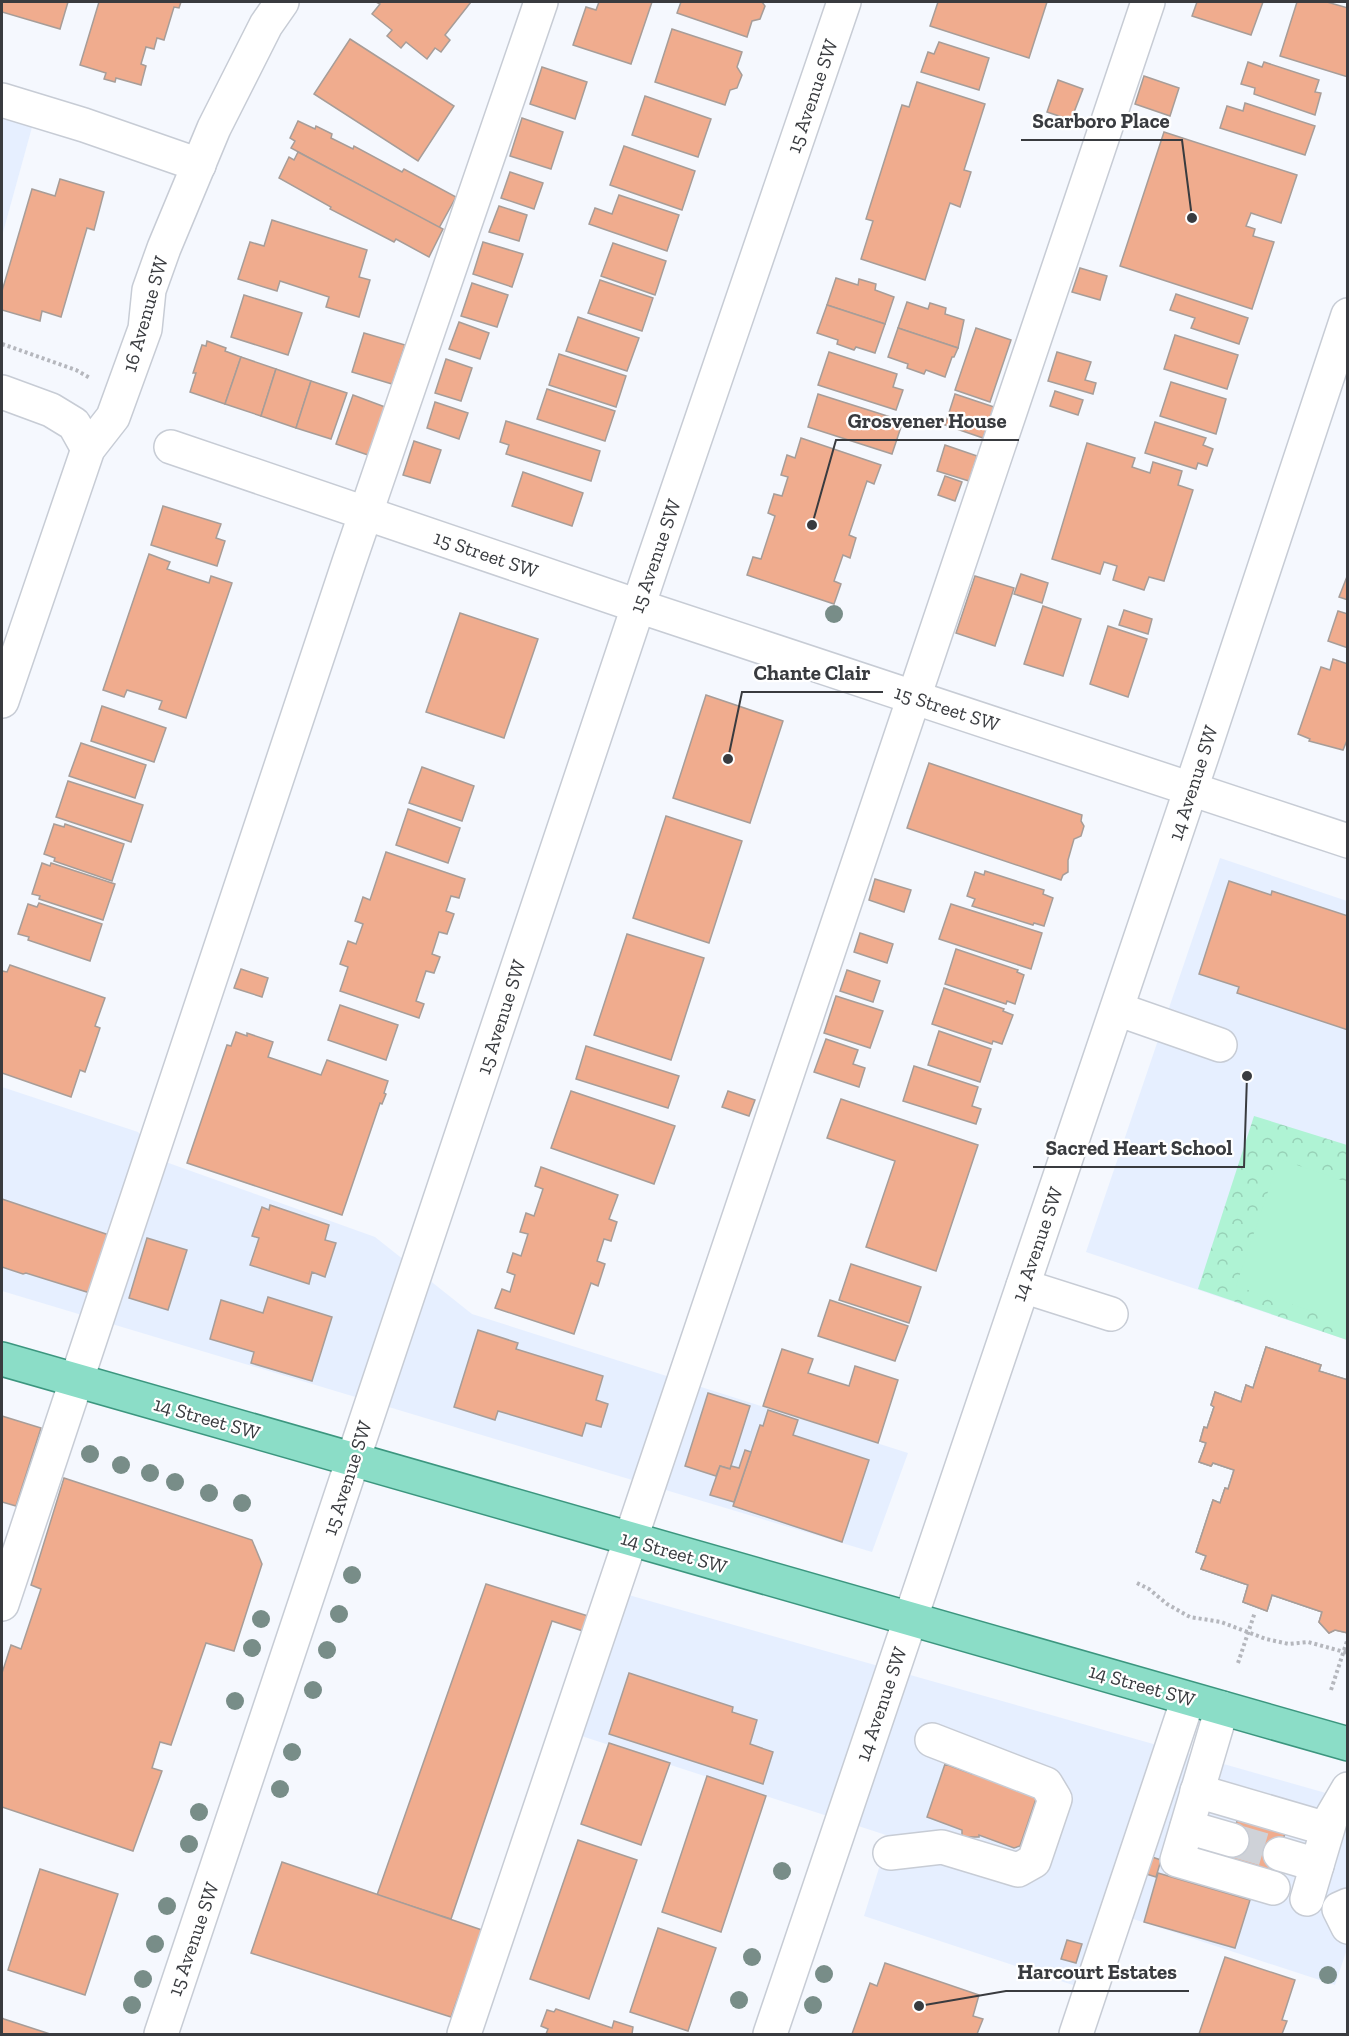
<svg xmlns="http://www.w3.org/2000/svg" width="1349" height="2036" viewBox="0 0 1349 2036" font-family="'Zilla Slab',serif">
  <defs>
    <pattern id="park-crowns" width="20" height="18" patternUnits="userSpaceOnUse" patternTransform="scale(1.5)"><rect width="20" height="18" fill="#aff3d4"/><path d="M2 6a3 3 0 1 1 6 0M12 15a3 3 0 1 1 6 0" fill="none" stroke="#97d1b7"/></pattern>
  </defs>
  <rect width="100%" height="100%" fill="#f5f8fe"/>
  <g fill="#e6efff">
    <polygon points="2,110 34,120 2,236"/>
    <polygon points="1220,858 1347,901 1347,1340 1086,1252"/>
    <polygon points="2,1087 138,1132 163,1161 375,1237 472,1314 908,1453 872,1552 2,1291"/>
    <polygon points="611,1590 1347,1799 1347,1949 1335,1985 1112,1912 1085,1989 864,1916 889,1836 563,1730"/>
  </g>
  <polygon fill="url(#park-crowns)" points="1254,1116 1347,1145 1347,1340 1198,1289"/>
  <polygon fill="#aff3d4" points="1279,1159 1347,1182 1347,1323 1236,1286"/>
  <g fill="#f0ac8e" stroke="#a79d98" stroke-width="1.5" fill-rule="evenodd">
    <polygon points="2,2 68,2 60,29 2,12"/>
    <polygon points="99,2 181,2 179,8 174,7 164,40 157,38 154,49 146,47 141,64 146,66 141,85 116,78 115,82 104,79 106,73 80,65"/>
    <polygon points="376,2 471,2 445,35 450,40 441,52 435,48 427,59 406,42 401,48 387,36 392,30 372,14 380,4"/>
    <polygon points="599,2 652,2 631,64 573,45 586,7 596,10"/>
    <polygon points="681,2 762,2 765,6 760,19 752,21 747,37 677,13"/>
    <polygon points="938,2 1047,2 1029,58 930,26"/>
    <polygon points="1197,2 1263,2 1251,35 1192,16"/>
    <polygon points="1297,2 1327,2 1348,8 1348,77 1280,56"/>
    <polygon points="672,29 742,52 737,67 742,75 737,88 730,90 725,105 655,82"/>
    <polygon points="350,39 454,106 418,161 314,94"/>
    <polygon points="939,42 989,58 979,90 921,72 928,52 934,54"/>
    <polygon points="1248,62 1262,67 1264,62 1319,80 1315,92 1321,93 1315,115 1254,94 1255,88 1241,84"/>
    <polygon points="542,67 587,82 575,119 530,104"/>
    <polygon points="1144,76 1179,88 1170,116 1135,104"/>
    <polygon points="1058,80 1083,89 1071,120 1047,112"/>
    <polygon points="917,82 985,104 964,170 971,172 960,207 950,203 925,280 861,259 873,221 866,219 902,105 909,107"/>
    <polygon points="645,96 711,119 698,157 632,135"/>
    <polygon points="1245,103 1315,126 1305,155 1220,128 1227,106 1243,111"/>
    <polygon points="522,118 563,132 551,169 510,156"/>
    <polygon points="298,121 315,129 316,126 332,134 331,138 353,149 354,146 402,172 404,169 456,197 439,228 291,148 295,141 290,138"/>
    <polygon points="1164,132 1297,175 1281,223 1251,213 1246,226 1255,229 1253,236 1274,242 1252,309 1120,266"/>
    <polygon points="624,146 695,171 682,210 610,185"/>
    <polygon points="298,152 443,229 429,257 396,239 394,242 330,209 331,207 279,178 289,157 294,160"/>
    <polygon points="510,172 543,183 534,209 501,198"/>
    <polygon points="60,179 104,192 94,230 87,228 61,317 42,311 40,321 2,310 2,291 32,189 55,196"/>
    <polygon points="619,195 679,215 667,251 589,224 595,208 612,214"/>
    <polygon points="499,206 527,215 519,241 489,232"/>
    <polygon points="272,220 367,250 359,277 370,280 359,317 326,307 329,297 280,281 277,291 238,279 250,242 264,246"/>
    <polygon points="483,242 523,254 512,287 473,274"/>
    <polygon points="613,243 666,261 655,295 601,276"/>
    <polygon points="1080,268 1107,276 1100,300 1072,292"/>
    <polygon points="836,278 858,285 859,279 876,284 875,290 894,297 885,324 827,305"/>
    <polygon points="600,280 653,298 642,331 588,313"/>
    <polygon points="472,283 508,295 497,327 461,316"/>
    <polygon points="1176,294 1248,318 1239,344 1191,328 1195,318 1170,310"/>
    <polygon points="244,295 302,313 288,355 231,337"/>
    <polygon points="907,302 928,309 930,303 946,308 945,314 964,320 958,348 898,328"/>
    <polygon points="827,305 885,324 875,353 856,347 854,350 837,344 838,340 817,333"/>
    <polygon points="578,317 639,338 627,371 566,351"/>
    <polygon points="459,322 489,333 480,359 449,349"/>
    <polygon points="898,328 958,348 954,357 952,357 945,377 926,370 924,374 907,368 908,364 888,357"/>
    <polygon points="976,328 1011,340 990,402 955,390"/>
    <polygon points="364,333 405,345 392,384 352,372"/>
    <polygon points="1175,335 1238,355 1227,389 1164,369"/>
    <polygon points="207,341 226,348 225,351 241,357 225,404 190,392 196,373 193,373 202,345 206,346"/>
    <polygon points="829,352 897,374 893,387 903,390 896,410 818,385"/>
    <polygon points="1057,352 1091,362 1085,380 1096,383 1093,394 1048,381"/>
    <polygon points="559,354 626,376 616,407 549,385"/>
    <polygon points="241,357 276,369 261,416 225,404"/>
    <polygon points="446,359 472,368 461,401 435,393"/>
    <polygon points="276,369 311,381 296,428 261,416"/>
    <polygon points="311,381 347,393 331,439 296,428"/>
    <polygon points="1171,382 1226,399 1216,434 1160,416"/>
    <polygon points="547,389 615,411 605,441 537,419"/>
    <polygon points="1055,391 1083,400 1078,415 1050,406"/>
    <polygon points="818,394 903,421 892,454 808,427"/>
    <polygon points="955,394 994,407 983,438 945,425"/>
    <polygon points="353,395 385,407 368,455 336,444"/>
    <polygon points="435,402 468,413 459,439 427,428"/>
    <polygon points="506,421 600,451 591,481 506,454 509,445 500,442"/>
    <polygon points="1155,422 1206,438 1203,445 1213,449 1207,466 1198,463 1196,469 1145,453"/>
    <polygon points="801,438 881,465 874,484 867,481 849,535 856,538 850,558 843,555 834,581 841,584 834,604 747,575 753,557 761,559 775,516 768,513 774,494 782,496 788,477 781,475 787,455 795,458"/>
    <polygon points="414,441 441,450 430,483 403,475"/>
    <polygon points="1087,443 1135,458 1132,467 1150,473 1153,462 1182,471 1178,485 1193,490 1164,581 1149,577 1144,590 1113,580 1117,566 1104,562 1100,574 1052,559"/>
    <polygon points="945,445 977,456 969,481 937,471"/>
    <polygon points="523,472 583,493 572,526 512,506"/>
    <polygon points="945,476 962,482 955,501 938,495"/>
    <polygon points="163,506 221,524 216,538 225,541 217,566 151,545"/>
    <polygon points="149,554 170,562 167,569 209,583 211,576 232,583 186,718 159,709 162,701 127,690 124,697 103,690"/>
    <polygon points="1021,574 1048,583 1042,603 1014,594"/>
    <polygon points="1348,574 1348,600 1339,597"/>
    <polygon points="975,576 1014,588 995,646 956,633"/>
    <polygon points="1043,606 1081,619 1063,676 1024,664"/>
    <polygon points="1124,610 1152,619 1148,634 1119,625"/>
    <polygon points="1338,611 1348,614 1348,648 1328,641"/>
    <polygon points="460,613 538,639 504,738 426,712"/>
    <polygon points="1108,626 1147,639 1128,697 1090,684"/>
    <polygon points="1333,659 1348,664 1348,738 1343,750 1309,741 1310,739 1298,734 1321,667 1330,670"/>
    <polygon points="706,695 783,721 750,823 673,798"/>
    <polygon points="102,706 166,728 154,762 91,741"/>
    <polygon points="81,743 146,765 135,798 69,776"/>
    <polygon points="929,763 1082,815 1081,821 1084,826 1081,836 1074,839 1068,860 1068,872 1063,875 1061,880 907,828"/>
    <polygon points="422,767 474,786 462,821 409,803"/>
    <polygon points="68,781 143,805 131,842 56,817"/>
    <polygon points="408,809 460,828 448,863 396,845"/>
    <polygon points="666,816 742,841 709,943 633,918"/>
    <polygon points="54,824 64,827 65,824 124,844 112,881 54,861 55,858 44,854"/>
    <polygon points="386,852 465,879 459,898 451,896 446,911 454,914 447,934 439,932 432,954 440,957 434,973 426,971 416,1001 424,1004 419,1018 340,991 348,967 340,964 348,941 356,944 363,924 355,921 363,897 370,900"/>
    <polygon points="42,863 50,866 51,863 115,884 103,920 39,899 40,896 32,894"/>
    <polygon points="985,871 1044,890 1043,894 1053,898 1044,926 1034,923 1033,925 972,906 975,899 967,896 975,872 984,875"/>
    <polygon points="875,879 911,890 904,912 869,900"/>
    <polygon points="1229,881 1271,895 1272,891 1348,916 1348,1030 1237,993 1239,987 1199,974"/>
    <polygon points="39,903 102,924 90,961 28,940 29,937 18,934 28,904 37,907"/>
    <polygon points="951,904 1042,933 1031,969 939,939"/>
    <polygon points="860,933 893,944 887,963 854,952"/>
    <polygon points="627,934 704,958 671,1060 594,1035"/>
    <polygon points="956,949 1018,970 1017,972 1024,975 1015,1004 1007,1001 1006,1004 945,984"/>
    <polygon points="10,965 105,998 95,1026 100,1028 85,1072 80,1070 71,1097 2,1073 2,971 7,972"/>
    <polygon points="241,969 268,978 262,997 234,988"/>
    <polygon points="847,970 880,981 873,1002 840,991"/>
    <polygon points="944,988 1004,1009 1003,1011 1013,1015 1002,1044 993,1041 992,1044 932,1024"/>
    <polygon points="836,996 883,1011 870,1048 824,1033"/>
    <polygon points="340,1005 398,1025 386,1060 328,1040"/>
    <polygon points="939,1031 991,1049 980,1082 928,1065"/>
    <polygon points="236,1032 247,1036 247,1033 273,1042 268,1057 321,1075 327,1060 388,1081 384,1093 386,1094 382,1104 380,1103 342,1215 187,1163 227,1045 231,1046"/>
    <polygon points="826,1039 858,1050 853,1064 865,1068 859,1087 814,1072"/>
    <polygon points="586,1046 679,1076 668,1108 576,1079"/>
    <polygon points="914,1066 978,1087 972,1106 981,1109 976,1124 903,1101"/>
    <polygon points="571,1091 675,1126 654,1184 551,1148"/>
    <polygon points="728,1091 755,1100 749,1116 722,1107"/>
    <polygon points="841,1099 978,1145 936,1271 866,1247 895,1161 827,1138"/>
    <polygon points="541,1167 618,1195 609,1219 617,1222 611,1241 604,1239 597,1261 605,1264 598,1286 591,1283 574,1334 495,1308 502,1289 510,1292 515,1275 507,1272 513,1253 521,1256 528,1234 520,1232 526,1213 534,1216 543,1189 535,1186"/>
    <polygon points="2,1199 109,1235 90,1293 26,1273 23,1274 2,1267"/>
    <polygon points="270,1205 329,1225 325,1240 336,1243 325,1277 312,1272 309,1284 250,1265 259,1238 252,1236 262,1207 269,1210"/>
    <polygon points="147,1238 187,1250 168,1310 129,1298"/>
    <polygon points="851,1264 921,1287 909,1323 839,1300"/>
    <polygon points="268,1297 332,1317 312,1381 251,1363 254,1352 210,1339 221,1300 263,1313"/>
    <polygon points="830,1300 908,1326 895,1361 818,1336"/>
    <polygon points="478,1330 518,1343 516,1349 603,1376 596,1400 608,1404 601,1427 586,1423 582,1436 498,1411 495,1420 454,1407"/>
    <path d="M1266,1347L1321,1365L1319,1371L1348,1380V1633L1335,1630L1329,1633L1319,1622L1322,1612L1272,1595L1267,1611L1243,1602L1248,1585L1201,1569L1206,1556L1196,1552L1213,1500L1220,1503L1225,1488L1228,1489L1234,1470L1213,1463L1211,1466L1199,1462L1206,1443L1200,1441L1204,1427L1207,1428L1214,1407L1211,1405L1215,1392L1241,1402L1246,1385L1253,1388ZM1283,1460L1294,1464L1287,1485L1338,1502L1339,1506L1344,1507L1338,1526L1269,1503Z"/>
    <polygon points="1266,1347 1321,1365 1319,1371 1348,1380 1348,1633 1335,1630 1329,1633 1319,1622 1322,1612 1272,1595 1267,1611 1243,1602 1248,1585 1201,1569 1206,1556 1196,1552 1213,1500 1220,1503 1225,1488 1228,1489 1234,1470 1213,1463 1211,1466 1199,1462 1206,1443 1200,1441 1204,1427 1207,1428 1214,1407 1211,1405 1215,1392 1241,1402 1246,1385 1253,1388"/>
    <polygon points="782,1349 813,1359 808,1373 849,1386 855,1366 898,1380 878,1443 763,1406"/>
    <polygon points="708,1393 750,1406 730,1469 720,1466 716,1476 685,1466"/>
    <polygon points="768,1410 798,1420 793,1435 869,1460 842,1542 733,1506 760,1425 763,1426"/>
    <polygon points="2,1416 41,1428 16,1506 2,1502"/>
    <polygon points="745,1450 751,1452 734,1502 710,1495 720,1466 730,1469 731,1466 739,1468"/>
    <polygon points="64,1478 252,1540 262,1564 234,1651 206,1643 171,1745 160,1742 152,1768 162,1771 133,1851 2,1807 2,1673 11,1645 21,1649 41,1589 31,1585"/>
    <polygon points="486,1584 588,1616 583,1631 552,1621 451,1919 377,1895"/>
    <polygon points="629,1673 733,1707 732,1712 757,1720 750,1744 773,1752 763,1784 609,1734"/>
    <polygon points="609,1743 670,1763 641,1845 581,1824"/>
    <polygon points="945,1764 972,1774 973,1767 1033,1793 1036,1799 1020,1846 1014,1848 979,1835 979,1837 962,1837 962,1830 927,1817"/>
    <polygon points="707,1776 766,1796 721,1932 662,1912"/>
    <polygon points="1241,1806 1289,1819 1270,1887 1223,1873"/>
    <polygon points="578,1840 637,1860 589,1999 530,1979"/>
    <polygon points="1149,1856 1161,1860 1156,1877 1143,1873"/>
    <polygon points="282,1862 482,1930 451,2017 251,1953"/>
    <polygon points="40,1869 118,1894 85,1995 8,1970"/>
    <polygon points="1158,1873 1250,1900 1235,1948 1144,1922"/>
    <polygon points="658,1928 716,1948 688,2031 630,2012"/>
    <polygon points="1067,1940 1082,1944 1076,1963 1061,1959"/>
    <polygon points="1225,1957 1295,1980 1282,2020 1287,2021 1282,2034 1199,2034"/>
    <polygon points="885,1963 979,1995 973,2016 983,2019 977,2034 852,2034 870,1983 877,1986"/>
    <polygon points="556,2009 612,2028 614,2021 633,2027 632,2034 546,2034 548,2029 541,2026 547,2010 554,2012"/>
    <polygon points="2,2018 4,2019 50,2034 2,2034"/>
  </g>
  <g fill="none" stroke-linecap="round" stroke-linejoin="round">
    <polyline stroke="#cfd2d8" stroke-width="33" stroke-dasharray="33 16" stroke-linecap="butt" points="1232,1840 1280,1854"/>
    <g stroke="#c7ccd5" stroke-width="36">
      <g id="minor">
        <polyline points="2,100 84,125 199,165"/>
        <polyline points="2,392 51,410 74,424 88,449"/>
        <polyline points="171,447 638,606 1348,841"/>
        <polyline points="2,701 88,449 113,417 145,329 149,290 164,248 214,128 266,25 282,2"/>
        <polyline points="1117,1009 1220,1045"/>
        <polyline points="1023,1286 1111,1314"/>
        <polyline points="2,1604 349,562 541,2"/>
        <polyline points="1222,1708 1177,1860 1273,1888"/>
        <polyline points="1197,1791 1327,1829"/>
        <polyline points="1187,1827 1232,1840"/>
        <polyline points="890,1853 942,1847 1018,1870 1034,1861 1055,1799 1046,1784 932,1740"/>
        <polyline points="1280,1854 1317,1865"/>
        <polyline points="1307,1899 1331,1818 1348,1789"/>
        <polyline points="1348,1905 1339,1909 1348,1927"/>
        <polyline points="161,2034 653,562 844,2"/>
        <polyline points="464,2034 1148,2"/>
        <polyline points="770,2034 1203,753 1348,315"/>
        <polyline points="1076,2034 1188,1699"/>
      </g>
    </g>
    <g stroke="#3c967f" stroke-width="36">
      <polyline id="major" points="2,1359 1348,1744"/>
    </g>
    <g stroke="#b5b7bd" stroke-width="4" stroke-dasharray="3 3" stroke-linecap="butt">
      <polyline points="2,344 76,370 90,378"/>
      <polyline points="1137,1583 1149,1589 1167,1604 1190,1617 1221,1622 1266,1639 1289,1644 1308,1642 1348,1653"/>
      <polyline points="1238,1663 1255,1612"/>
      <polyline points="1331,1690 1348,1638"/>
    </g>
    <use href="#minor" stroke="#fff" stroke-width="33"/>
    <use href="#major" stroke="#8bddc7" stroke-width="33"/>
  </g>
  <g fill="#788d88">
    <circle cx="834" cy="614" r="9"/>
    <circle cx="90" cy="1454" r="9"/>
    <circle cx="121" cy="1465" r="9"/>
    <circle cx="150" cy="1473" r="9"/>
    <circle cx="175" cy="1482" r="9"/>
    <circle cx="209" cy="1493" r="9"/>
    <circle cx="242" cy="1503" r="9"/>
    <circle cx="352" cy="1575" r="9"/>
    <circle cx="339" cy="1614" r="9"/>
    <circle cx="261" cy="1619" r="9"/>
    <circle cx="252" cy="1648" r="9"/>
    <circle cx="327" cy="1650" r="9"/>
    <circle cx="313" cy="1690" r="9"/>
    <circle cx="235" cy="1701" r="9"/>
    <circle cx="292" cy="1752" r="9"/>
    <circle cx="280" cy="1789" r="9"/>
    <circle cx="199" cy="1812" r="9"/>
    <circle cx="189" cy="1844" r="9"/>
    <circle cx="782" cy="1871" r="9"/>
    <circle cx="167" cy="1906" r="9"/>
    <circle cx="155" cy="1944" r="9"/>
    <circle cx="752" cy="1957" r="9"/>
    <circle cx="824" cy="1974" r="9"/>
    <circle cx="1328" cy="1975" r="9"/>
    <circle cx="143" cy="1979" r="9"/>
    <circle cx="739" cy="2000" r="9"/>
    <circle cx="132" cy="2005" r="9"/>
    <circle cx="813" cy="2005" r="9"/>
  </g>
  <g text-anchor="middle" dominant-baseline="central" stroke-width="4.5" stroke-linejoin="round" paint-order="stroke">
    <g font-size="20" fill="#393b3f" stroke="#fff">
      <text transform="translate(812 96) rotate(-71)">15 Avenue SW</text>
      <text transform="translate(145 314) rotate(-74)">16 Avenue SW</text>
      <text transform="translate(486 554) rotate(19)">15 Street SW</text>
      <text transform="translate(655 556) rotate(-71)">15 Avenue SW</text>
      <text transform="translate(947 708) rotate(18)">15 Street SW</text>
      <text transform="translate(1193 783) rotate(-72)">14 Avenue SW</text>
      <text transform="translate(501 1017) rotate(-72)">15 Avenue SW</text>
      <text transform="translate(1037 1244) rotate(-71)">14 Avenue SW</text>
      <text transform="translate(207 1418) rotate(16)">14 Street SW</text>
      <text transform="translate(347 1478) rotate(-72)">15 Avenue SW</text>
      <text transform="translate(674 1552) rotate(16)">14 Street SW</text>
      <text transform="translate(1142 1685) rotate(16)">14 Street SW</text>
      <text transform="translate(881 1704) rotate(-71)">14 Avenue SW</text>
      <text transform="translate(193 1939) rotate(-71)">15 Avenue SW</text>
    </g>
  </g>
  <path fill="none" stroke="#393b3f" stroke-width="2" d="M1192 218L1182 140H1021M812 525L836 440H1019M728 759L742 692H883M1247 1076L1244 1167H1033M919 2006L1006 1991H1189"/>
  <g fill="#393b3f" stroke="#fff" stroke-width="2">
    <circle cx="1192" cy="218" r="6"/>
    <circle cx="812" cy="525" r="6"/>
    <circle cx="728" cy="759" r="6"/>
    <circle cx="1247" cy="1076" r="6"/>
    <circle cx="919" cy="2006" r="6"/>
  </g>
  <g font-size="21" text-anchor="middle" font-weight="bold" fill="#393b3f" stroke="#fff" stroke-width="4.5" stroke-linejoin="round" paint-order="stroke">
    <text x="1101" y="128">Scarboro Place</text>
    <text x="927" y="428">Grosvener House</text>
    <text x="812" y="680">Chante Clair</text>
    <text x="1139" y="1155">Sacred Heart School</text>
    <text x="1097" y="1979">Harcourt Estates</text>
  </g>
  <rect width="1349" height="2036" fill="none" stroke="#393b3f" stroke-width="6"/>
</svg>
